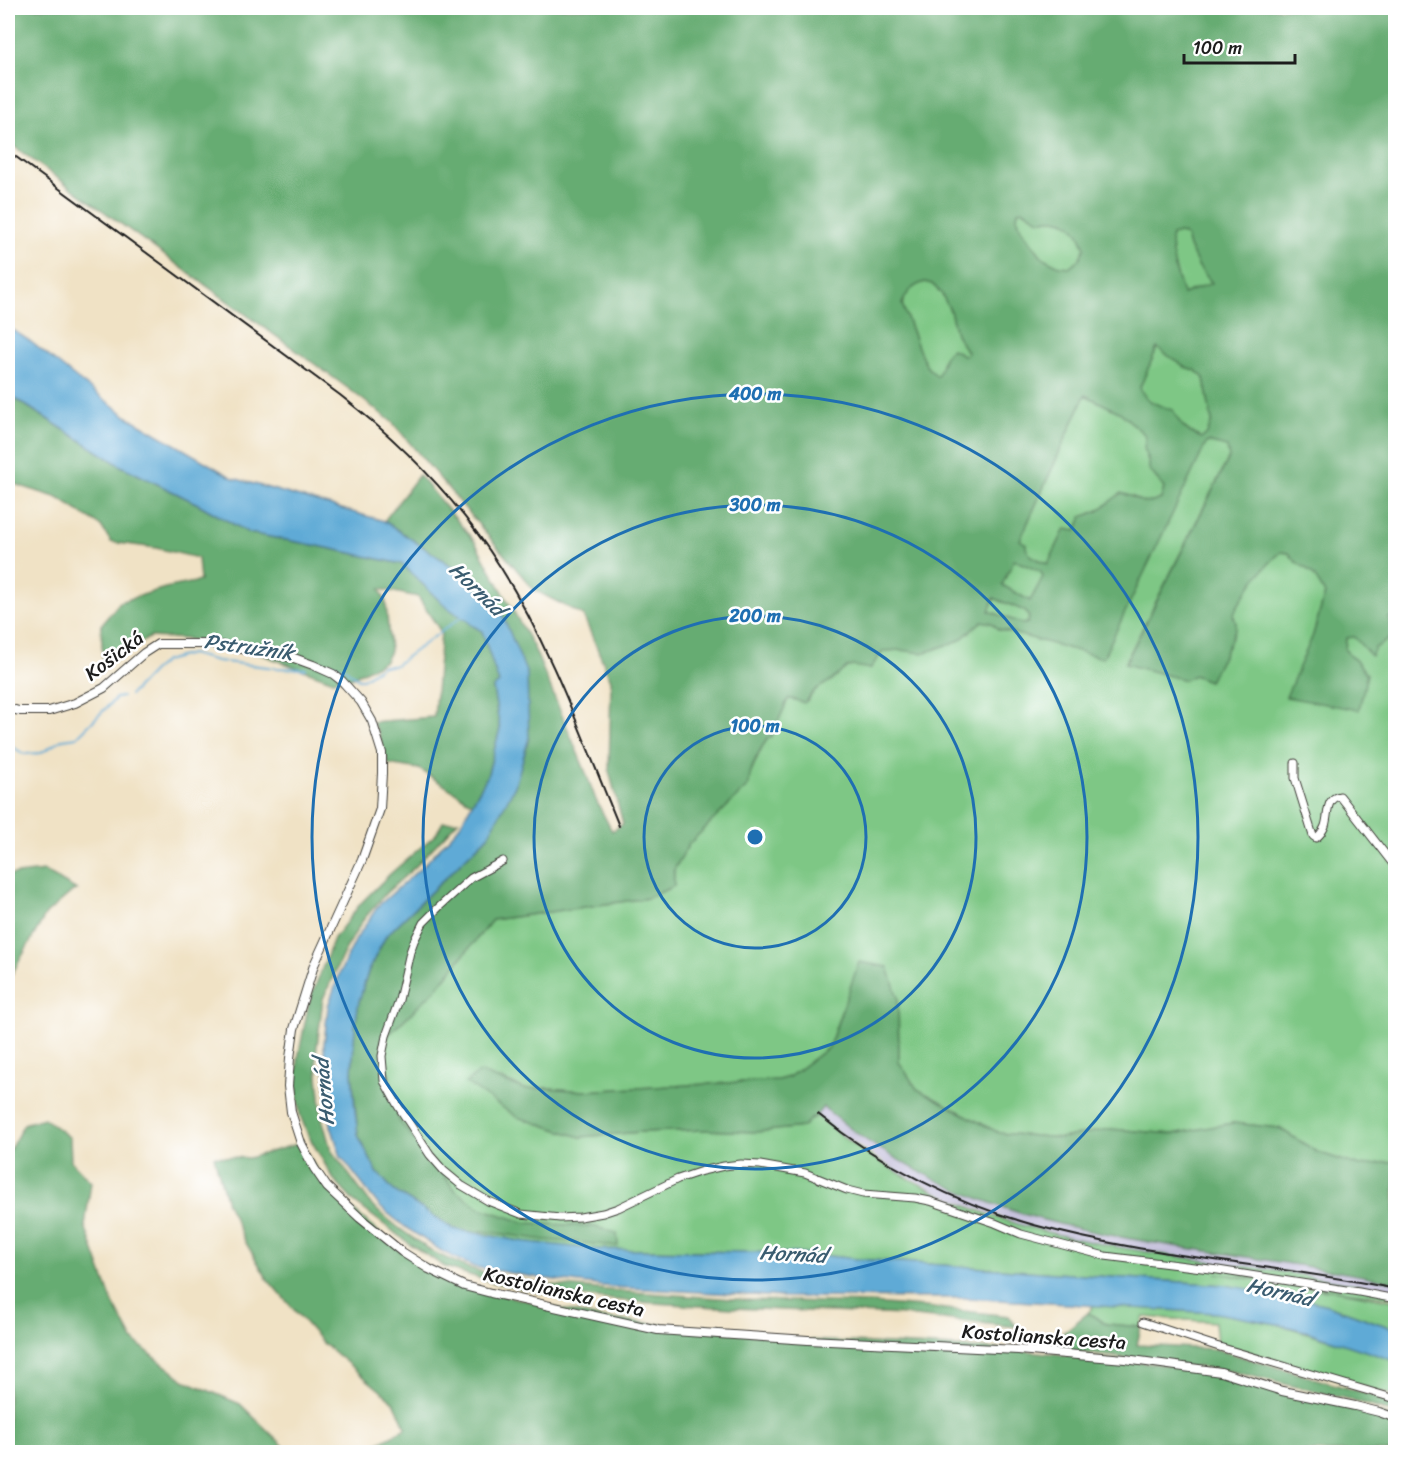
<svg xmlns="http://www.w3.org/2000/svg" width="1403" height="1460" viewBox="0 0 1403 1460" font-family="Sriracha,sans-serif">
  <rect width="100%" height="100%" fill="#fff"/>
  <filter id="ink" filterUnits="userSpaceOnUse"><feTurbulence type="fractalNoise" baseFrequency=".0167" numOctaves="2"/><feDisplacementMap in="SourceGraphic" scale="12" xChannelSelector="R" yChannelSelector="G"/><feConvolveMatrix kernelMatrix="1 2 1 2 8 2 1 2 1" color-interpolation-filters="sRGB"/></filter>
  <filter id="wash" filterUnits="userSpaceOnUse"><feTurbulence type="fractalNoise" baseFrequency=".008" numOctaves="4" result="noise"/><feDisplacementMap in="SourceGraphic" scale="24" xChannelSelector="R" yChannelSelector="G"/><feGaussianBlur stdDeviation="1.35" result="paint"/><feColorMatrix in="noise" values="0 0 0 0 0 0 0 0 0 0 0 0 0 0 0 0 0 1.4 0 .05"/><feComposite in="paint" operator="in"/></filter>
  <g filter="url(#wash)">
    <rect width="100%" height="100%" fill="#f0e2c5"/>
    <polygon fill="#c4c0db" points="823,1107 844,1124 919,1171 947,1185 1001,1207 1057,1224 1112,1236 1333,1270 1394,1281 1395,1282 1395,1291 1302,1275 1131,1249 1087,1241 1022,1225 970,1206 936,1191 897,1171 832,1128 816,1115"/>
    <g fill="#7ec785" stroke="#4d7250" stroke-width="1.5">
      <path d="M1023,210C1028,213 1035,219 1041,220C1044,220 1047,219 1050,219C1072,218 1079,231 1085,248L1079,259L1069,267L1059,266L1043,258L1021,229L1017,217L1018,211Z"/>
      <path d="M1178,233L1184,234L1187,238L1188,244L1199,267L1212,283L1183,294C1179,278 1167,250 1172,235Z"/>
      <path d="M925,282L932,284L941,293L950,310L956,334L967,352L965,356L952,349L942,361V370L937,376L927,367L919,350L902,304C907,292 912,286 925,282Z"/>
      <path d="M1157,348L1185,367L1195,370L1204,378L1212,421L1207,434L1202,438C1186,432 1180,425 1173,410C1159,405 1145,403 1140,387Z"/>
      <path d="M1085,395L1121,413L1146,436C1142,459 1152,470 1164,488L1161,499C1147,505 1144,504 1132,496L1082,517L1076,531L1065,529L1048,564L1028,554L1020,540Z"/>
      <path d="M1206,442L1228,447L1229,457L1125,663L1194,675L1209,681C1216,669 1235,637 1236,624C1236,623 1234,616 1233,615C1245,590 1261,570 1281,552L1289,553C1296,564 1299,562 1308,570C1316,576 1320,585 1325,594L1313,635L1358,663L1345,650L1346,637H1354L1375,648L1394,636L1389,618L1395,614V1161L1360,1166L1317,1152L1279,1128L1233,1123L1173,1134L1110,1129L1061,1138L999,1133L917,1089L899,1063L898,998L842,1009L829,1047L789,1077L778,1080L584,1091L548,1088L524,1089L501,1079L580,1137L641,1132L704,1130L756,1132L803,1127L812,1117L814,1118L816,1115C874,1165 951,1205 1024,1226C1084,1243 1145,1252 1207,1261C1270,1270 1333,1279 1395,1291V1298L1216,1273L1309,1288L1340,1291L1395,1301V1329L1324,1304L1224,1285L857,1259L800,1253L591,1249L520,1241L482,1234L472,1211L399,1121L382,1041L437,988L492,920L648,898L674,886V870L689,844L749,776L763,745L768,738H771L788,699L807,701L815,690L832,680L847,667L854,666L870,668L883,651L900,650L949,643L960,640L982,621L992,623L998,629L1103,657Z"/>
      <polygon points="1014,559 1041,572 1043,577 1030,601 1002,585"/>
      <path d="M994,598L1025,611C1029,615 1029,618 1028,623L1023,624L989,611Z"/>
      <polygon points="1094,1305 1217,1313 1277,1324 1352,1346 1395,1361 1395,1396 1217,1343 1215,1322 1144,1317 1141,1327 1107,1324 1088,1313"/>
    </g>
    <g fill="#66ac72" stroke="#416447" stroke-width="1.5" fill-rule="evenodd">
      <path d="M8,8H1395L1396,614L1389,618L1394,636L1375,648L1371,656L1354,637L1346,638L1345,650L1358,663L1367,674L1359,710L1286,697L1313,635L1325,594C1320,585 1316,576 1308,570C1299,563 1296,564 1289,553L1281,552C1261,570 1245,590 1233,615C1234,616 1236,623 1236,624C1235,637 1216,669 1209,681L1194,675L1185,680L1125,664L1229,458L1227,447L1207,442L1103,658L998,629L992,623L982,621L960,640L933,650L921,653L901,650L883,651L870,669L854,666L847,667L832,680L815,690L804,703L792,699H788L771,738H768C759,750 749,769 749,785L689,844L674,870V886L648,898L492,920L437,988L382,1041L399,1121L456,1191L480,1208L526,1223L592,1226L617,1233L618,1246L545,1240L481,1231L482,1234L454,1229L394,1191L376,1171L358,1135L352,1072L355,1027L359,1000L369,970L386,936L488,836L515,786L529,738L461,572L384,521L419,475L475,542L534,648L584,768L596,800L612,831L623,824L609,771L611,681L583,615L534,590L392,422L349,389L8,142ZM1024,210C1028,213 1035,219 1041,220C1044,220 1047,219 1050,219C1071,218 1079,231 1085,248L1079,259L1069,267L1059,266L1043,258L1021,229L1017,217L1018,211ZM1178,233L1184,234L1187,238L1188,244L1199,267L1212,283L1183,294C1178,279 1168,249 1172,235ZM925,282L932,284L941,293L950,310L956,334L967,352L965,356L952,349C941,355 944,366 937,376L927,367L919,350L902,304C907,292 912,286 925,282ZM1157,348L1185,367L1195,370L1204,378L1212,421L1207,434L1202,438C1186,432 1180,425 1173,410C1159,405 1145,403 1140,387ZM1085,395L1121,413L1146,436L1144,448L1149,461V469L1164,488L1161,499C1141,508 1141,498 1121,493L1098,511L1082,517L1076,531L1065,529L1048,564C1039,560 1025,556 1026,544L1020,540ZM1014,560L1041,572L1043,577L1030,601L1002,585ZM994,598L1025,611L1029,617L1028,623L1023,624L989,611Z"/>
      <polygon points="8,394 121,466 198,504 249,533 318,546 402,564 445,606 469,622 470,624 482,631 499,683 493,688 500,729 487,777 472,803 419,769 388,764 378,732 372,722 434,717 441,632 418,597 380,589 386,603 390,651 385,661 351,678 331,680 246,649 187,639 150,637 103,666 101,625 120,602 165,588 200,581 198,558 156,548 111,542 101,526 58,498 8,482"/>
      <polygon points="458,821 415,867 386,893 363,920 344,952 323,999 316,1054 322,1118 331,1150 373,1207 399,1228 433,1252 466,1267 491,1275 544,1284 617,1291 749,1300 871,1303 937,1308 1009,1316 1017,1327 905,1315 731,1308 638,1302 541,1293 491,1282 445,1267 411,1245 354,1202 334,1180 308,1135 300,1115 296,1085 298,1058 309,1002 334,938 361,903 390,874 436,834 443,822"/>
      <polygon points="44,871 77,890 73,891 46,914 8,981 8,875"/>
      <path d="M859,962L888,967L898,998L899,1062L917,1089L999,1133L1061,1138L1110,1129L1173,1134L1233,1123L1279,1128L1317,1152L1360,1166L1395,1161V1282C1328,1269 1260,1259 1193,1249C1121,1238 1048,1226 980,1199C939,1183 899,1162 863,1138C849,1128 836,1117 823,1107L814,1118L812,1117L803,1127L756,1132L704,1130L641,1132L580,1137L517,1117L466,1083L479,1072L524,1089L548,1088L584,1091L778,1080L789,1077L829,1047Z"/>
      <polygon points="44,1118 70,1138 71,1161 91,1182 85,1226 112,1301 133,1340 184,1380 240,1404 290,1452 8,1452 8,1153 24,1124"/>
      <polygon points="301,1143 327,1187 402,1252 464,1286 600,1318 808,1340 1018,1350 1191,1368 1395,1418 1395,1452 361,1452 406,1428 394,1402 323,1343 268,1280 246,1243 227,1203 214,1156 249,1158"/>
      <polygon points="1088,1313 1107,1324 1141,1327 1137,1345 1215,1349 1395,1402 1395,1414 1356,1401 1230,1371 1044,1348"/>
    </g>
    <polygon fill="#5eaad6" stroke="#3d6379" stroke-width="1.5" points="8,327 30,341 76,378 128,417 233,478 384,521 461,572 503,616 527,674 529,738 515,786 488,836 386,936 369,969 359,1001 355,1027 352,1072 355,1110 358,1135 376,1171 394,1191 454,1229 520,1241 591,1249 800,1253 857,1259 1224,1285 1279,1294 1324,1304 1395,1329 1395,1361 1305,1331 1277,1324 1216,1313 966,1298 784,1297 611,1287 540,1278 474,1267 443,1252 405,1227 380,1207 341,1157 331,1126 325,1080 324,1044 328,1006 340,972 356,939 378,906 424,865 458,828 487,777 500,729 493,688 499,683 482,631 470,624 469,622 445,606 402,564 318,546 249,533 198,504 121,466 8,394"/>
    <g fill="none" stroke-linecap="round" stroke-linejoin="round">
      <g stroke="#5eaad6" stroke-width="2">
        <polyline points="318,663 334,665 344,668 353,675 359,679 363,679 382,666 394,666 464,615"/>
        <polyline points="130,695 153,671 165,661 191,654 217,661 276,668 306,669"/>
        <polyline points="8,744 24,754 41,753 63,739 77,737 116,698 122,697"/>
      </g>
    </g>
  </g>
  <g filter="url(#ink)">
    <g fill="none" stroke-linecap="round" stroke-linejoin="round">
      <g stroke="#3c3a35" stroke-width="9">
        <g id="minor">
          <path d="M1295,763V778L1313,836L1316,838C1320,835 1323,831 1325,826C1329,814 1325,798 1340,796L1396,868"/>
          <polyline points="503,861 471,878 439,907 423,923 414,941 410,952 399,1000 386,1036 382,1056 384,1081 398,1106 430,1155 444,1171 461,1185 488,1201 521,1214 560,1218 580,1217 603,1213 618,1208 678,1179 702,1171 724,1166 741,1164 760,1165 805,1173 847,1190 863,1194 915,1198 930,1201 995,1223 1021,1234 1105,1256 1218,1270 1359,1292 1396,1299"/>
          <polyline points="1143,1322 1216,1346 1396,1399"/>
        </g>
      </g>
      <g stroke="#3c3a35" stroke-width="10">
        <polyline id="tertiary" points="8,708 19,711 49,711 75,703 104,688 144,653 158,644 213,644 294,658 313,665 333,674 342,681 361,702 372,721 382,753 382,773 380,809 362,860 314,965 294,1029 290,1058 288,1086 291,1112 301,1143 314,1168 327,1187 360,1218 402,1252 429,1269 464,1286 491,1293 658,1330 808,1340 1018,1350 1125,1359 1191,1368 1221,1372 1282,1391 1355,1406 1379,1412 1396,1418"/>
      </g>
      <use href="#minor" stroke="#fff" stroke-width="7"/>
      <use href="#tertiary" stroke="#fff" stroke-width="8"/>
      <g stroke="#1c1c1c" stroke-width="2">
        <path d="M8,151L340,395C403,444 458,500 501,568C551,648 583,739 619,826"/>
        <path d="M818,1114C880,1165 956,1203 1034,1225C1152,1258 1276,1264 1396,1289"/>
      </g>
    </g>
  </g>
  <g fill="none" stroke="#1f6fb2" stroke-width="3">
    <circle cx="755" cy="837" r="111"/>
    <circle cx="755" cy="837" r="221"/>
    <circle cx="755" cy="837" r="332"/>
    <circle cx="755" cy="837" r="443"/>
  </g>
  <g text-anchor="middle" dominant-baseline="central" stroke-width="5" stroke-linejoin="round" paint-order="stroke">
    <g font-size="20" fill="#1c1c1c" stroke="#fff">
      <text transform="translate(114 656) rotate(-37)">Košická</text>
      <text transform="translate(564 1292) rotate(13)">Kostolianska cesta</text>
      <text transform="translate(1044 1337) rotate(4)">Kostolianska cesta</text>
    </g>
    <g font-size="21" font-style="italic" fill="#3a5c70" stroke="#fff">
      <text transform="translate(477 589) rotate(44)">Hornád</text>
      <text transform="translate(249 647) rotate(8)">Pstružník</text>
      <text transform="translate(324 1092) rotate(-95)">Hornád</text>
      <text transform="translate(793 1254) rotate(3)">Hornád</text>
      <text transform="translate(1280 1292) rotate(13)">Hornád</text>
    </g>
  </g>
  <circle cx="755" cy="837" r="9" fill="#1f6fb2" stroke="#fff" stroke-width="3"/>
  <g font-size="18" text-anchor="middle" font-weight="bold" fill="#1f6fb2" stroke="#fff" stroke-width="5" stroke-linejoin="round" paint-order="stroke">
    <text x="755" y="400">400 m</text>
    <text x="755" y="511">300 m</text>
    <text x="755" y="622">200 m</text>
    <text x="755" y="732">100 m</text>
  </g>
  <rect width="1403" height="1460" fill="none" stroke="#fff" stroke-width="30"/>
  <path d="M1184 54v9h111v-9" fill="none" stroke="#1c1c1c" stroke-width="3"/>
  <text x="1193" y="54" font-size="18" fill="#1c1c1c" stroke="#ffffff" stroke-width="4.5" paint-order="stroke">100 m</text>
</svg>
